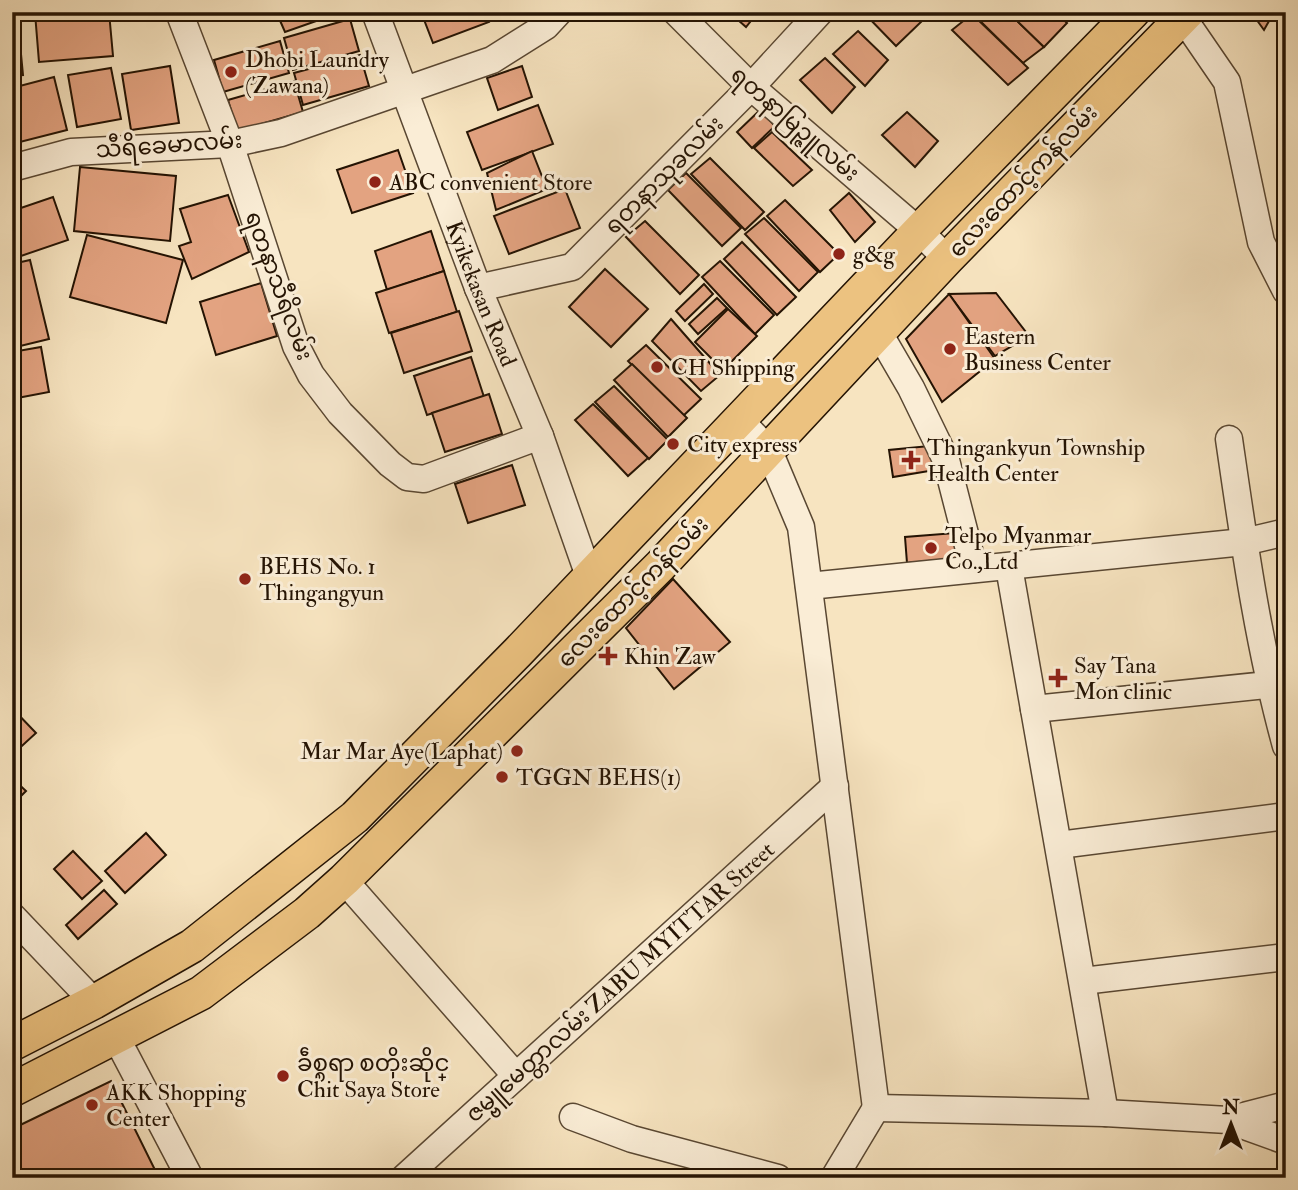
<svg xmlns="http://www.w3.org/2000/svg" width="1298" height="1190" viewBox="0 0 1298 1190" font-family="'IM FELL Double Pica','Noto Sans Myanmar',serif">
  <rect width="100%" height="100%" fill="#f7e4c0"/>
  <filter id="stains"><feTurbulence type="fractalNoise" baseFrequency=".00286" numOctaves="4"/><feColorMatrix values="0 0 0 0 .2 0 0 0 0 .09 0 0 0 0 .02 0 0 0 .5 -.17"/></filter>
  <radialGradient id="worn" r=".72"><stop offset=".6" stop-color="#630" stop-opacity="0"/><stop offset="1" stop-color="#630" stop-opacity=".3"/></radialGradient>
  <g fill="#e3a381" stroke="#241303" stroke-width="2">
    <polygon points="12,12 17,12 23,75 12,76"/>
    <polygon points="109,12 113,56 39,62 35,13"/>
    <polygon points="288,12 339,12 339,13 285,32 278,16"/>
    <polygon points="435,12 486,12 489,22 433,43 423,17"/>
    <polygon points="729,12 758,12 746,27"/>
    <polygon points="863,12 914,12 922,21 896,46"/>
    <polygon points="971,12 1008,12 1044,47 1023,63"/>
    <polygon points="1008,12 1056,12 1067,23 1044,47"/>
    <polygon points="1251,12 1274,12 1264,30"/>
    <polygon points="972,14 1028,68 1008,85 952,30"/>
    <polygon points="350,19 359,51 293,70 284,38"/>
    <polygon points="858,31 888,60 865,86 833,54"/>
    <polygon points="280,41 289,73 223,92 214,60"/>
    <polygon points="360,55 369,86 303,105 294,73"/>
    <polygon points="825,58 855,87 832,113 800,80"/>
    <polygon points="170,66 179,123 131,130 122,74"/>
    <polygon points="522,66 532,97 498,110 487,78"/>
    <polygon points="111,68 121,119 77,127 68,75"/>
    <polygon points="54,77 67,130 12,144 12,88"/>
    <polygon points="294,81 303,112 237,131 228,100"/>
    <polygon points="538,105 553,144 482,170 467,132"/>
    <polygon points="760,110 775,126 752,148 737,132"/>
    <polygon points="907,112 938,141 915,167 882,135"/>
    <polygon points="772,132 812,170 793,186 754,148"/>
    <polygon points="398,150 413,193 352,213 337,170"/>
    <polygon points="532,151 547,189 496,210 487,173"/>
    <polygon points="710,158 764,212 745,230 691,174"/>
    <polygon points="80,167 176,176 170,241 74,231"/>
    <polygon points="686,173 741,228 722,246 668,190"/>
    <polygon points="565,189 580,228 509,254 494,216"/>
    <polygon points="849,193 875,222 855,242 830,210"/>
    <polygon points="228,195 249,252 192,279 179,246 191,242 180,209"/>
    <polygon points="53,197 68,240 12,259 12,211"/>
    <polygon points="785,200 839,254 820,272 767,216"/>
    <polygon points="764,218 818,272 799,291 745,234"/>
    <polygon points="645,221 699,275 680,294 626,237"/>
    <polygon points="431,231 444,271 387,290 375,251"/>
    <polygon points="87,235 183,260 166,323 70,297"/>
    <polygon points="742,242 796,297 777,315 724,259"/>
    <polygon points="30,260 49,339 12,348 12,264"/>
    <polygon points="720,261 774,315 755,334 702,277"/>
    <polygon points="605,269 648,309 611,347 569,307"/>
    <polygon points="444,271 457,312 389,333 376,293"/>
    <polygon points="261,283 277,336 216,355 200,302"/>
    <polygon points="704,284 713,294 685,321 676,311"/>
    <polygon points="996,293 1029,336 995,356 949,294"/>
    <polygon points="949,294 995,359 942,402 906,339"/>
    <polygon points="717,298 727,308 698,334 689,324"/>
    <polygon points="728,309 757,336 723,370 695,342"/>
    <polygon points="459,311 472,351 404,373 391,333"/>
    <polygon points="671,319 720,375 701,391 652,341"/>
    <polygon points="646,345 701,399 682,417 628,361"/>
    <polygon points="41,347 49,392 12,399 12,352"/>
    <polygon points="471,357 484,397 427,415 414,376"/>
    <polygon points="632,364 687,418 668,437 614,380"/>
    <polygon points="614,386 668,440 649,459 595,402"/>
    <polygon points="489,394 502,434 445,452 432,413"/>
    <polygon points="593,404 648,458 628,476 575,420"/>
    <polygon points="929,446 935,470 893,477 889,450"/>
    <polygon points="512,465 525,505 468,523 455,484"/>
    <polygon points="955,533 958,558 907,563 905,537"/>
    <polygon points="673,579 730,642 674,689 626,628"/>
    <polygon points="12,708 36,733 12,755"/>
    <polygon points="12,778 26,791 12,805"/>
    <polygon points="146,833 166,855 125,893 105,871"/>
    <polygon points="73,851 102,881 82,899 54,869"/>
    <polygon points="104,890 117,904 78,939 66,925"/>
    <polygon points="111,1081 159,1178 12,1178 12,1129"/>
  </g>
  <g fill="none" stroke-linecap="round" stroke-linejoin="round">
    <g stroke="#594732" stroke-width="29">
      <g id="minor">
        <polyline points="179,12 230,144 296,346 311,375 340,413 390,464 407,477 424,479 540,436"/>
        <path id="s1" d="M375,12L478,288L540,436L589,576"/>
        <polyline points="676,12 751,87 919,231 947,259"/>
        <polyline points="1179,12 1227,82 1261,242 1286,291"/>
        <polyline points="12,168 71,152 230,144 281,133 492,60 546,26 559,12"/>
        <polyline points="478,288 572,267 751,87 820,12"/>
        <polyline points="879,333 911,388 946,460 974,569"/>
        <polyline points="739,419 769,451 801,527 876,1108"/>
        <path d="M1229,439C1244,542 1258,645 1286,746"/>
        <polyline points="1009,567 1105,1113"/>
        <polyline points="809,586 1244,542 1286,532"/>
        <polyline points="1034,709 1286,683"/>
        <polyline points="1059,845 1286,816"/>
        <polyline points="344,880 516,1076"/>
        <polyline points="12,916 94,1002"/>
        <polyline points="1083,981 1286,957"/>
        <polyline points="116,1037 190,1178"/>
        <polyline points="876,1108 1105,1113 1228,1120 1286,1141"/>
        <polyline points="573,1117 632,1139 778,1178"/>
        <polyline points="1228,1120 1286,1105"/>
        <polyline points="404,1178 835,786"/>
        <polyline points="834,1178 876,1108"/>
      </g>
    </g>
    <g stroke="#241303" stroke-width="36">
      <g id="major">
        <polyline points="12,1044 94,1002 192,946 355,817 518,652 919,231 1133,12"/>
        <polyline points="12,1090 201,993 307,913 344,880 660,566 947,259 1188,12"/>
      </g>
    </g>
    <use href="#minor" stroke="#faedd6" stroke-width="26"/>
    <use href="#major" stroke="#ecc280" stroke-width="33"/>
  </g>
  <g fill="#8f2418" stroke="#faedd6" stroke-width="2.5">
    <circle cx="231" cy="72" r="7"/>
    <circle cx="375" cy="182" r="7"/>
    <circle cx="839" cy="254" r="7"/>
    <circle cx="950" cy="349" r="7"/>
    <circle cx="657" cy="367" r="7"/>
    <circle cx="673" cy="444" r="7"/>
    <path d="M907.5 449.5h7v7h7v7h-7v7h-7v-7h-7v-7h7z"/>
    <circle cx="931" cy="548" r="7"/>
    <circle cx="245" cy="579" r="7"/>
    <path d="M604.5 645.5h7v7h7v7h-7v7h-7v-7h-7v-7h7z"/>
    <path d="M1054.5 667.5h7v7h7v7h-7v7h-7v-7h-7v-7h7z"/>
    <circle cx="517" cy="751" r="7"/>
    <circle cx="502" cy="777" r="7"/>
    <circle cx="283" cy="1076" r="7"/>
    <circle cx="92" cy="1105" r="7"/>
  </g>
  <g text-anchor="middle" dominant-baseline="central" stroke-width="6" stroke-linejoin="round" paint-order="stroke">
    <g font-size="23" fill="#241303" stroke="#faedd6" text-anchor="start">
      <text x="245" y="59">Dhobi Laundry<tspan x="245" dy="26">(Zawana)</tspan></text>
      <text x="389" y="182">ABC convenient Store</text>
      <text x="853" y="254">g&amp;g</text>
      <text x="964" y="336">Eastern<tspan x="964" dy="26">Business Center</tspan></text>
      <text x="671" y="367">CH Shipping</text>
      <text x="687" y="444">City express</text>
      <text x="927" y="447">Thingankyun Township<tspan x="927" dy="26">Health Center</tspan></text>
      <text x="945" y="535">Telpo Myanmar<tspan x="945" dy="26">Co.,Ltd</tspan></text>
      <text x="259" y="566">BEHS No. 1<tspan x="259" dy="26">Thingangyun</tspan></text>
      <text x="624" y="656">Khin Zaw</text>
      <text x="1074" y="665">Say Tana<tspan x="1074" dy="26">Mon clinic</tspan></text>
      <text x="503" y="751" text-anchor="end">Mar Mar Aye(Laphat)</text>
      <text x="516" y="777">TGGN BEHS(1)</text>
      <text x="297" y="1063">ခဵစ္စရာ စတိုးဆိုင္<tspan x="297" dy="26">Chit Saya Store</tspan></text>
      <text x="106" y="1092">AKK Shopping<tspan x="106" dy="26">Center</tspan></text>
    </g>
    <g font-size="23" fill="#241303" stroke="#faedd6">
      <text transform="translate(795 124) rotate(41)">ရတနာမြဉ္ဇူလမ်း</text>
      <text transform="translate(169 145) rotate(-4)">သီရိခေမာလမ်း</text>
      <text transform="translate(664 175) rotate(-45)">ရတနာသုခလမ်း</text>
      <text transform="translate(1023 181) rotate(-46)">လေးထောင့်ကန်လမ်း</text>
      <text transform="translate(279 286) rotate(70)">ရတနာသီရိလမ်း</text>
      <text stroke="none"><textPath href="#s1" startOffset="301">Kyikekasan Road</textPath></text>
      <text transform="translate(633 592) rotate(-45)">လေးထောင့်ကန်လမ်း</text>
      <text transform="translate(620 982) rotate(-42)">ဇမ္ဗူမေတ္တာလမ်း ZABU MYITTAR Street</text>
    </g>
  </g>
  <rect width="1298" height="1190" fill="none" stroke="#f7e4c0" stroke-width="42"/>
  <rect x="14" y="14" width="1270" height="1162" fill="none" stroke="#241303" stroke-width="3.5"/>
  <rect x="21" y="21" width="1256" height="1148" fill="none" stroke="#241303" stroke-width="2"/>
  <g transform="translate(1231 1124)" stroke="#faedd6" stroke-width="5" paint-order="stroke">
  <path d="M0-5L12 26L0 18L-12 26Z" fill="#241303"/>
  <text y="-10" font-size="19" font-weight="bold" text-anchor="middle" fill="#241303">N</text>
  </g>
  <rect width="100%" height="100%" filter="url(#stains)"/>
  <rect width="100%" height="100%" fill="url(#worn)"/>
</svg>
